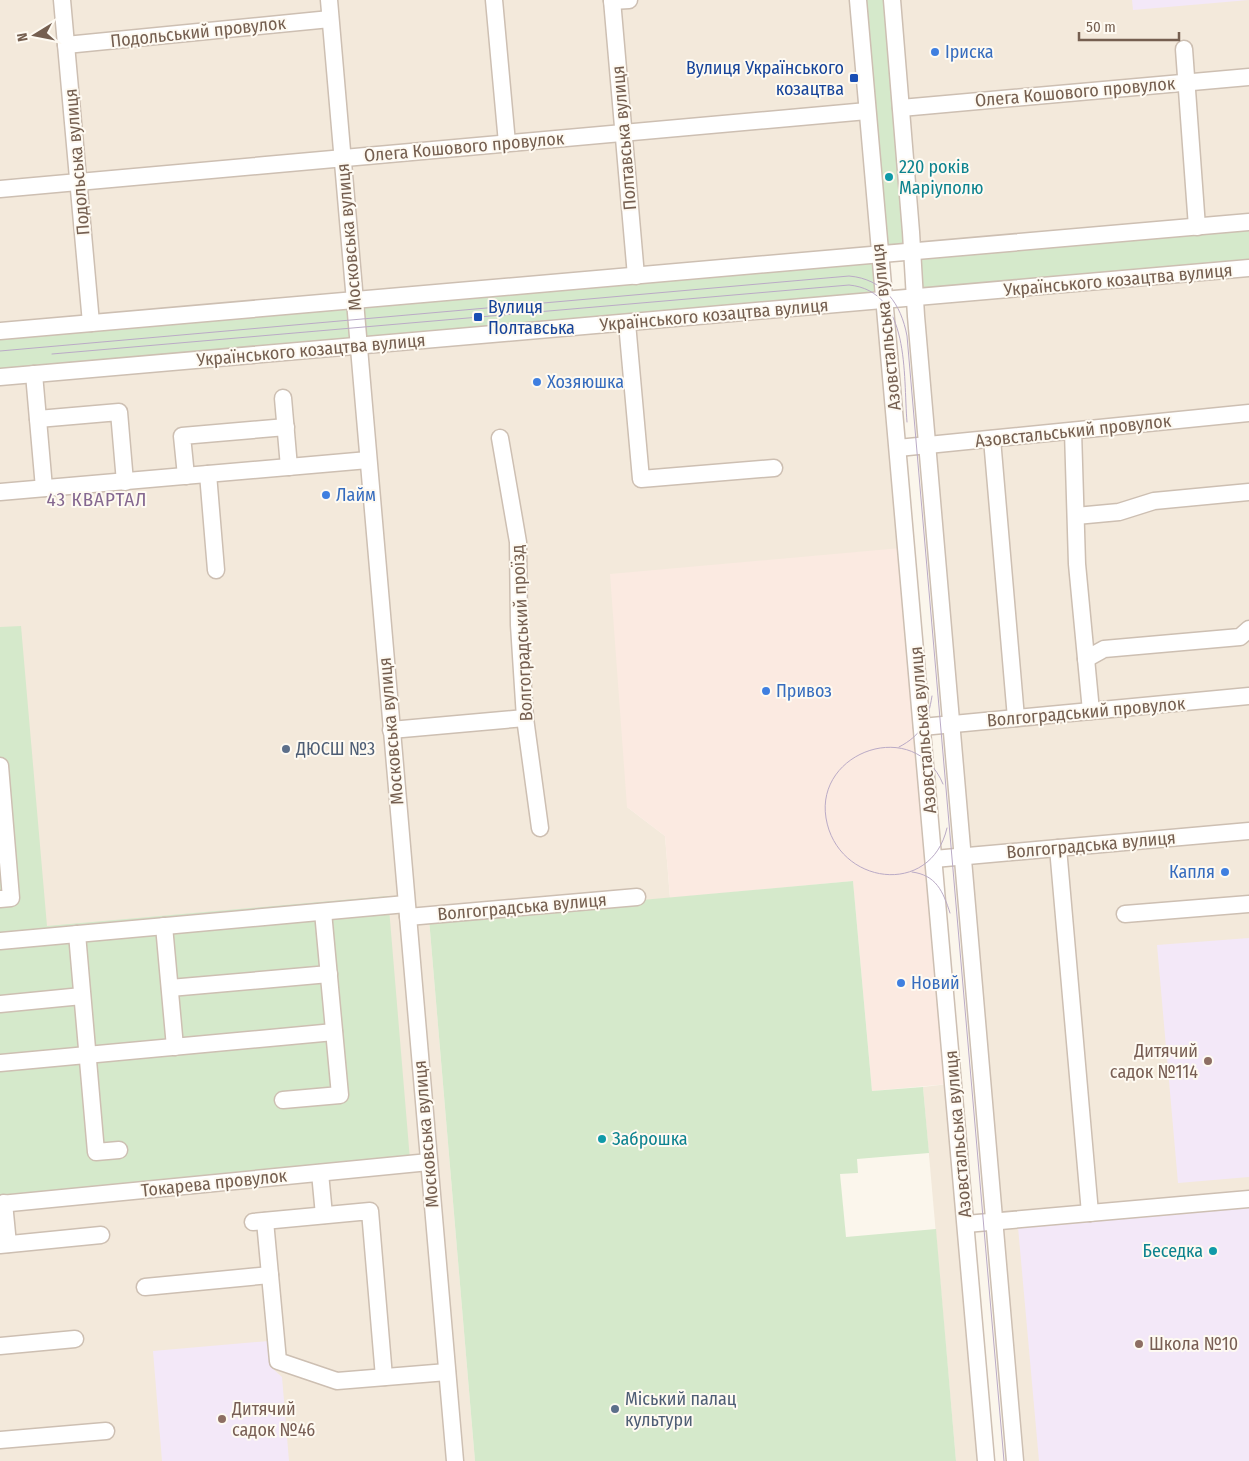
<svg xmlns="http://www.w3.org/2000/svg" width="1249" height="1461" viewBox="0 0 1249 1461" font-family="'Fira Sans Condensed',sans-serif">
  <rect width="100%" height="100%" fill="#fbf6ec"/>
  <g fill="#f3e9db">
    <polygon points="0,0 853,0 875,251 0,327"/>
    <polygon points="896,0 1249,0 1249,218 917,248"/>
    <polygon points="1249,272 1249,1461 1020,1461 919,301"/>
    <polygon points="880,304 901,548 627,807 665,836 670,898 429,919 475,1461 0,1461 0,381"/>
    <polygon points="948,1084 981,1461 956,1461 923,1087"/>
  </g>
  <polygon fill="#fbeae1" points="901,548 948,1084 872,1091 853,881 670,898 665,836 627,807 610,574"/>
  <g fill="#f3e8f8">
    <polygon points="1132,0 1249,0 1133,10"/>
    <polygon points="1249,938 1249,1177 1178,1183 1157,945"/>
    <polygon points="1249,1206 1249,1461 1039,1461 1018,1227"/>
    <polygon points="269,1341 272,1368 282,1377 289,1461 162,1461 153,1351"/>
  </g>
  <g fill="#d5e9cb">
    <polygon points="860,0 887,0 908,248 882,250"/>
    <polygon points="1249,227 1249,264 919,293 918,256"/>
    <polygon points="876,260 879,296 362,342 359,304"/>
    <polygon points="350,305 354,342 0,373 0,335"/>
    <polygon points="21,626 47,926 388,896 410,1160 0,1200 0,627"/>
    <polygon points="853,881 872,1091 923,1087 929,1153 857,1159 858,1173 840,1174 846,1237 936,1229 956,1461 475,1461 429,919"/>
  </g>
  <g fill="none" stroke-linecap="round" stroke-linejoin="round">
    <g stroke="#cdbfb2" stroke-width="19">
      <g id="minor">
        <polyline points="62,0 91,323"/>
        <polyline points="329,0 455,1461"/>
        <polyline points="494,0 507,143"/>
        <polyline points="612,0 636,276"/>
        <polyline points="858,0 986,1461"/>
        <polyline points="892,0 911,232 916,316 1015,1461"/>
        <polyline points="612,1 629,0"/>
        <polyline points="66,45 330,19"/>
        <polyline points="1184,49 1197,227"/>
        <polyline points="901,108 1249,77"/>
        <polyline points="0,189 867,111"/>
        <polyline points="627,323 641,479 774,468"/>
        <polyline points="0,331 1249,222"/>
        <polyline points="34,374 44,488"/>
        <polyline points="0,377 1249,268"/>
        <polyline points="283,398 289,467"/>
        <polyline points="38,419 119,412 125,482"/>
        <polyline points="1073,431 1077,564 1091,711"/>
        <polyline points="500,438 518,542 519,625 525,718 540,828"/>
        <polyline points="992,439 1016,718"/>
        <polyline points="898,448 1249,413"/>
        <polyline points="208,474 216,570"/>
        <polyline points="186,476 182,436 286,427"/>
        <polyline points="0,492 368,460"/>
        <polyline points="1076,516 1119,512 1154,501 1249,492"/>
        <polyline points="1086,659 1104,649 1240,637 1249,629"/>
        <polyline points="922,727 1249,696"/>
        <polyline points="391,730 525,718"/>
        <polyline points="0,766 11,898 0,899"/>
        <polyline points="1058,848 1090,1213"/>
        <polyline points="934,859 1249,831"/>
        <polyline points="1125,914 1249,904"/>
        <polyline points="408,917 637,897"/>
        <polyline points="164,926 175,1047"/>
        <polyline points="77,934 96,1152 119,1150"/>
        <polyline points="0,941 406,904"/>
        <polyline points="170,988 329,974"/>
        <polyline points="0,1004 82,996"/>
        <polyline points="0,1063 334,1032"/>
        <polyline points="283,1100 340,1095 323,912"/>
        <polyline points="320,1173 324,1215"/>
        <polyline points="4,1203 8,1244"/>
        <polyline points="0,1204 429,1162"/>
        <polyline points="265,1221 278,1361 337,1381 447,1372"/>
        <polyline points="253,1222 370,1211 384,1377"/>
        <polyline points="966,1224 1249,1199"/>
        <polyline points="0,1245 101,1235"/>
        <polyline points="145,1287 270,1275"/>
        <polyline points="0,1346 75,1339"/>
        <polyline points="0,1440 106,1431"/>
      </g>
    </g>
    <use href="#minor" stroke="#fff" stroke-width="16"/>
    <g stroke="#baaac6" stroke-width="1">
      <path d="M0,351L849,276C884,279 901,304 907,336L1004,1461"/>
      <path d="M52,354L849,285C911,291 903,375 907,422"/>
      <path d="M899,747C922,735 928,721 932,696"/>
      <path d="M943,784C915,716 815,751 826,818C837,885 931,898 947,828"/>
      <path d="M912,872C936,875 943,891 950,913"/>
    </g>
  </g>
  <g fill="#3f7fe0" stroke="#fefaf2" stroke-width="2">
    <circle cx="935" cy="52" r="5"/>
    <circle cx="537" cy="382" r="5"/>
    <circle cx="326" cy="495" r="5"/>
    <circle cx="766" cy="691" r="5"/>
    <circle cx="1225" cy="872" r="5"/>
    <circle cx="901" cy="983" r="5"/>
  </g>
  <g fill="#1a4fb4" stroke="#fefaf2" stroke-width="2">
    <rect x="849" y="73" width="10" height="10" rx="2.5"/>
    <rect x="473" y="312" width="10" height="10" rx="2.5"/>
  </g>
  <g fill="#0f9aa8" stroke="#fefaf2" stroke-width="2">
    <circle cx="889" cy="177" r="5"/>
    <circle cx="602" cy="1139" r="5"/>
    <circle cx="1213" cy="1251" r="5"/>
  </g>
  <g fill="#5c6f8a" stroke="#fefaf2" stroke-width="2">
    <circle cx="286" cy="749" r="5"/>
    <circle cx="615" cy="1409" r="5"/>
  </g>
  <g fill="#8d6e63" stroke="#fefaf2" stroke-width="2">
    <circle cx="1208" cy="1061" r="5"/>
    <circle cx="1139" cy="1344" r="5"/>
    <circle cx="222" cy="1419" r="5"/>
  </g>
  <g text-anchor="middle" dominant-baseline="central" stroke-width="4" stroke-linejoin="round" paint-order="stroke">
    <g font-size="18" fill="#755f50" stroke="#fefaf2">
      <text transform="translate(198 32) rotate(-6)">Подольський провулок</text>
      <text transform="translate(1075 92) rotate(-5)">Олега Кошового провулок</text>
      <text transform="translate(624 138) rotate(-95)">Полтавська вулиця</text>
      <text transform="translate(464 147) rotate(-5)">Олега Кошового провулок</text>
      <text transform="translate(77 162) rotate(-95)">Подольська вулиця</text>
      <text transform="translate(349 237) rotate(-95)">Московська вулиця</text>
      <text transform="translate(1118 280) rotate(-5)">Українського козацтва вулиця</text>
      <text transform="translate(714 315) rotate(-5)">Українського козацтва вулиця</text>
      <text transform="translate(886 327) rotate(-96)">Азовстальська вулиця</text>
      <text transform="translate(311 350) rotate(-5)">Українського козацтва вулиця</text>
      <text transform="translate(1073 431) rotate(-6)">Азовстальський провулок</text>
      <text transform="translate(522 633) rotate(-93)">Волгоградський проїзд</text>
      <text transform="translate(1086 712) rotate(-5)">Волгоградський провулок</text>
      <text transform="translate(923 730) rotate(-95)">Азовстальська вулиця</text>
      <text transform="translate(391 731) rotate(-95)">Московська вулиця</text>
      <text transform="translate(1091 845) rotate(-5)">Волгоградська вулиця</text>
      <text transform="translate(522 907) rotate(-5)">Волгоградська вулиця</text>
      <text transform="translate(426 1134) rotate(-95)">Московська вулиця</text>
      <text transform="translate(958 1134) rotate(-95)">Азовстальська вулиця</text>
      <text transform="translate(214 1183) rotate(-6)">Токарева провулок</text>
    </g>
    <g font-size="18" fill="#366cbe" stroke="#fefaf2" text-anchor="start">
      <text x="945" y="52">Іриска</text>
      <text x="547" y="382">Хозяюшка</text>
      <text x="336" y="495">Лайм</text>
      <text x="776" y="691">Привоз</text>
      <text x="1215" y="872" text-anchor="end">Капля</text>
      <text x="911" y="983">Новий</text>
    </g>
    <g font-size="18" fill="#164399" stroke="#fefaf2" text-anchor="end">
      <text x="844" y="68">Вулиця Українського<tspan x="844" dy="21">козацтва</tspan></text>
      <text x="488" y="307" text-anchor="start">Вулиця<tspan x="488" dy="21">Полтавська</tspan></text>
    </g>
    <g font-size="18" fill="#0d838f" stroke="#fefaf2" text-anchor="start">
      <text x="899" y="167">220 років<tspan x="899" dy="21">Маріуполю</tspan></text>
      <text x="612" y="1139">Заброшка</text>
      <text x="1203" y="1251" text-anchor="end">Беседка</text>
    </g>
    <g font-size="18" fill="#4e5e75" stroke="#fefaf2" text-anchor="start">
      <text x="296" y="749">ДЮСШ №3</text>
      <text x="625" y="1399">Міський палац<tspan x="625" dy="21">культури</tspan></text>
    </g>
    <g font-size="18" fill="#785e54" stroke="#fefaf2" text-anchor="start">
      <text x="1198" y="1051" text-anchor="end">Дитячий<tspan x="1198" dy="21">садок №114</tspan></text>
      <text x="1149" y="1344">Школа №10</text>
      <text x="232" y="1409">Дитячий<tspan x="232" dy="21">садок №46</tspan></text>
    </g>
    <g font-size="19" letter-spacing="1" fill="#856890" stroke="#fefaf2">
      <text x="97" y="499">43 КВАРТАЛ</text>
    </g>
  </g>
  <g transform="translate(35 35) rotate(260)" stroke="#fefaf2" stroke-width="4" paint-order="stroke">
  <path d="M0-4L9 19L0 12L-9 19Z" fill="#755f50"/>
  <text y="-8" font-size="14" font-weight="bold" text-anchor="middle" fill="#755f50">N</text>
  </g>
  <path d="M1079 32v8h100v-8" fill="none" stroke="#755f50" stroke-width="2.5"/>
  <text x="1086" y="32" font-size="15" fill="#755f50" stroke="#fefaf2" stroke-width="4" paint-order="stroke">50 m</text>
</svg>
